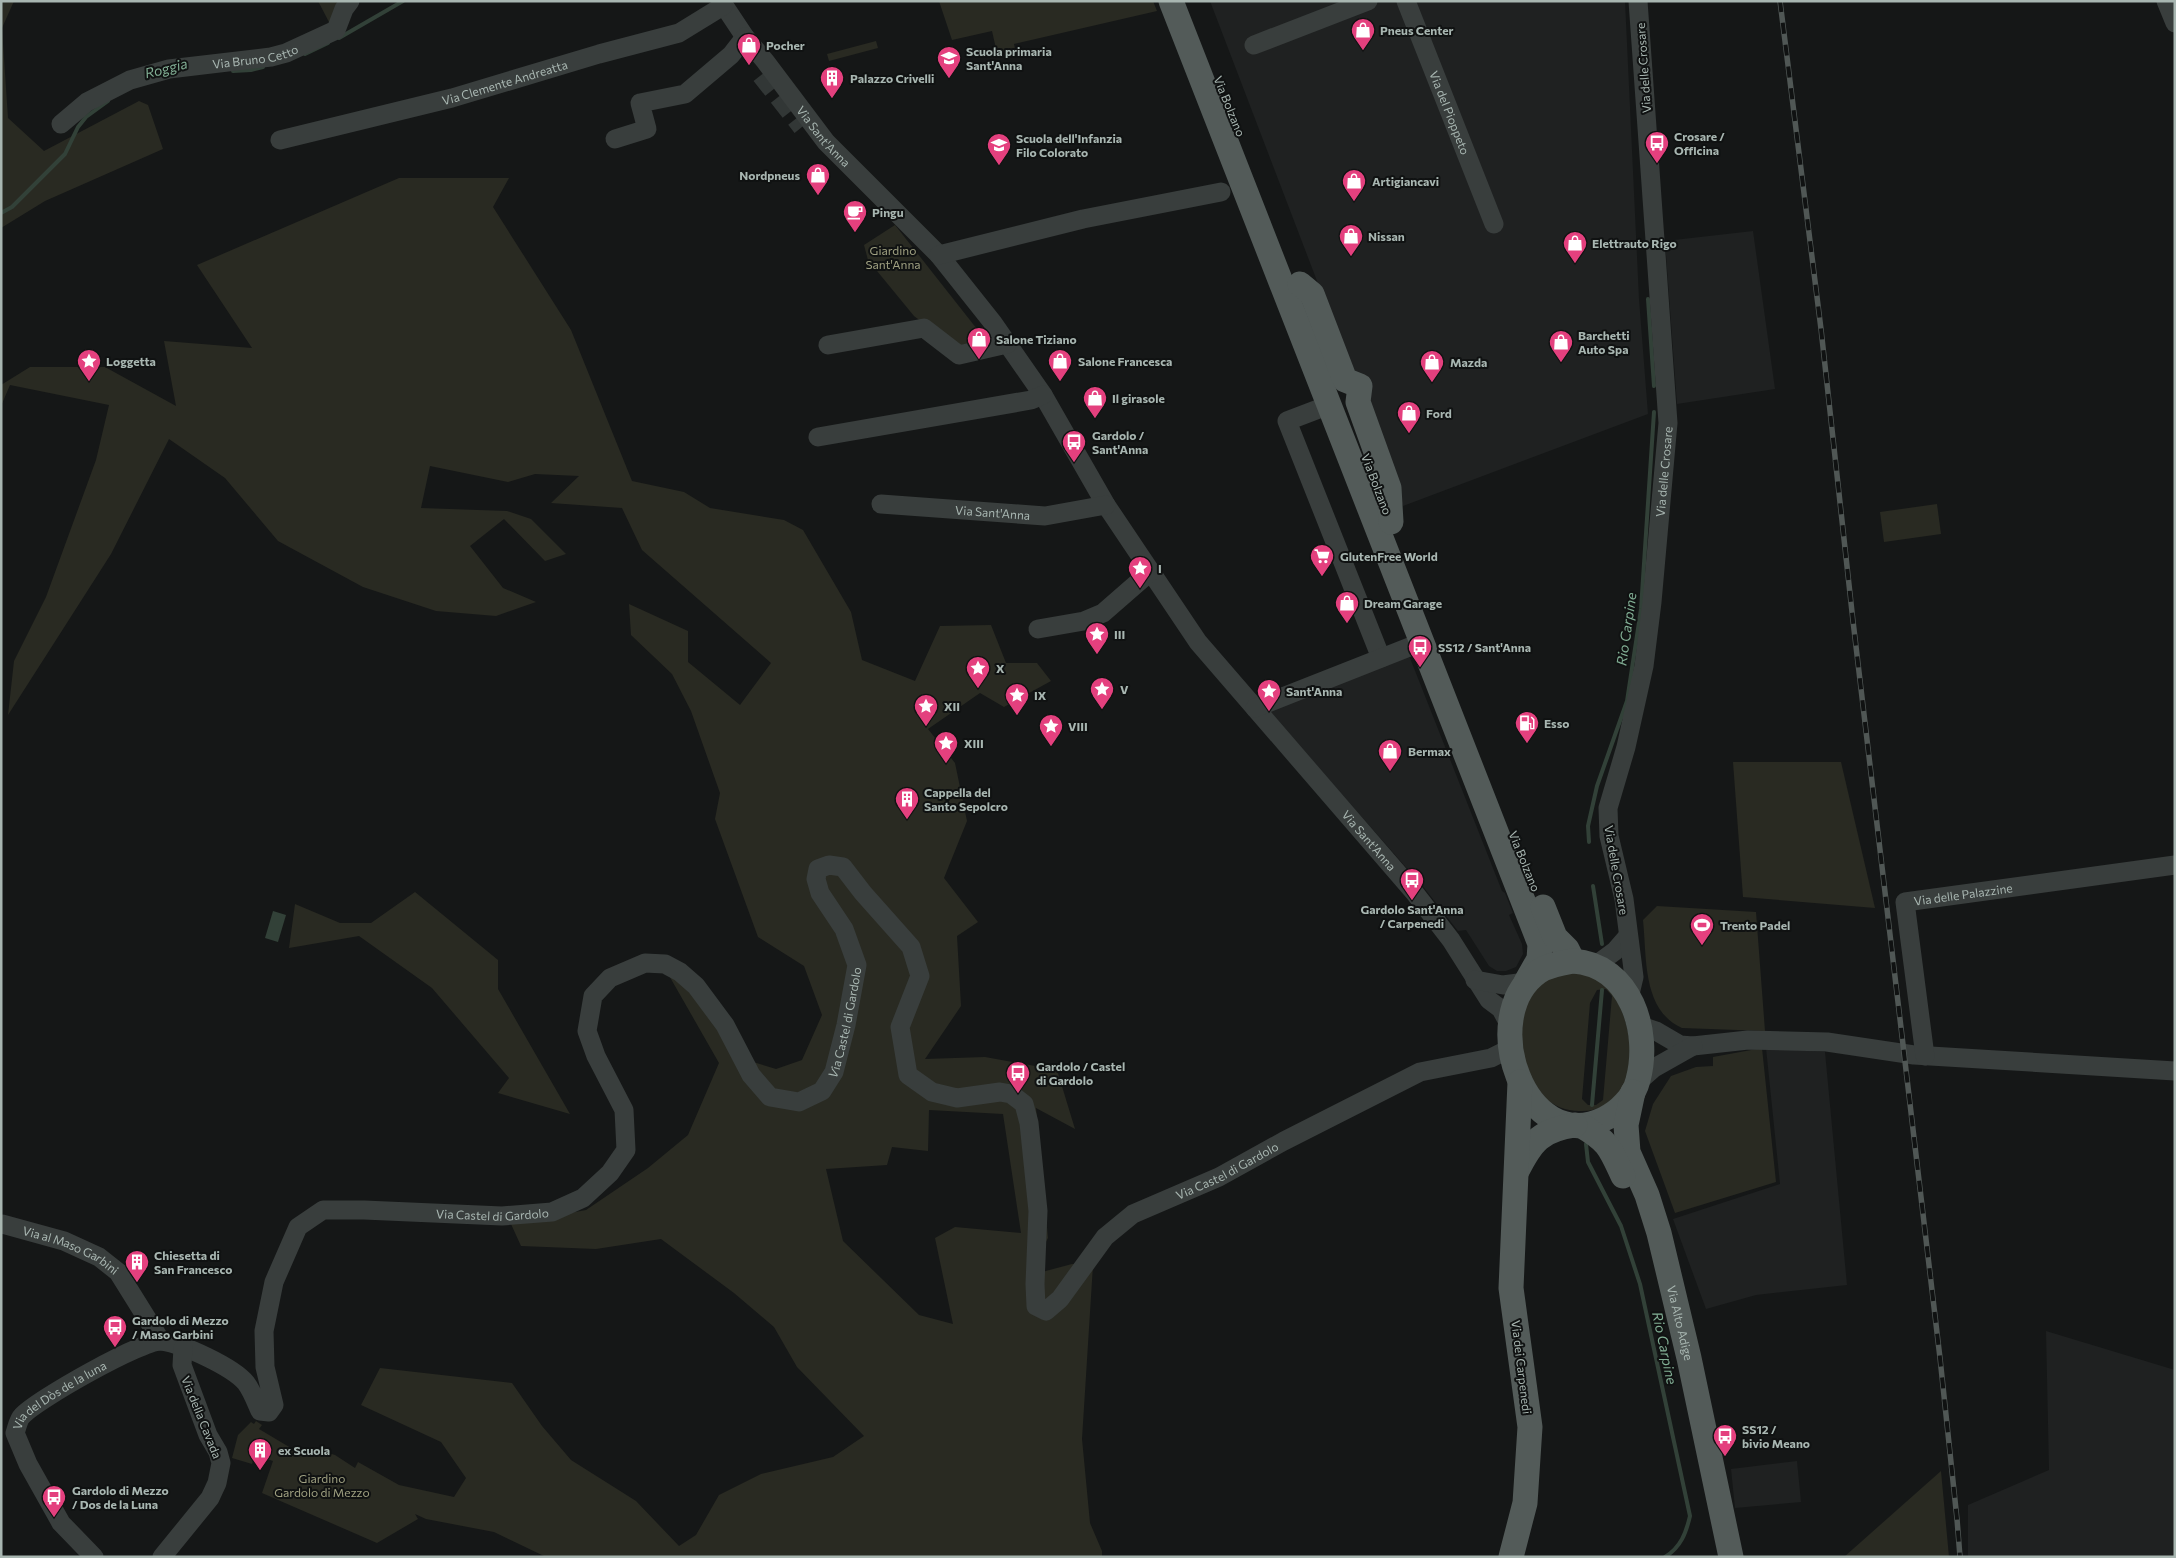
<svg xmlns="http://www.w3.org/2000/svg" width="2176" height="1558" viewBox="0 0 2176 1558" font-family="Commissioner,sans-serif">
  <rect width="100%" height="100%" fill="#151717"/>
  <g fill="#1f2121">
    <polygon points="1210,1 1625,1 1639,299 1648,414 1403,506"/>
    <polygon points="1753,231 1775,389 1677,404 1665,241"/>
    <polygon points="1408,653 1502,891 1505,893 1513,913 1509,915 1522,944 1523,954 1516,967 1506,971 1497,971 1489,966 1466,930 1458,931 1425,889 1267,709"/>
    <polygon points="1766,1048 1825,1052 1847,1285 1756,1295 1706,1309 1673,1219 1780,1184"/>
    <polygon points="2046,1331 2175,1370 2175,1557 1968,1557 1968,1505 2049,1470"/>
    <polygon points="1797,1461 1801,1502 1735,1508 1731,1469"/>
  </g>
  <g fill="#292a22" fill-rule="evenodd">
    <polygon points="1,1 14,1 2,28 8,118 44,151 139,101 148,105 163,149 45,201 1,228"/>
    <polygon points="318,1 340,1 330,24"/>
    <polygon points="939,1 1153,1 1157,11 1014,44 1015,49 997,53 992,31 952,40"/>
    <polygon points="876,41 878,48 829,61 827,54"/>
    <path d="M399,178H509L493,207L571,330L632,481L684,492L710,508L784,520L803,530L851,612L862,660L915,681L940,626L991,625L1006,663H1037L1051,681L1004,707L980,693L928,729L955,763L967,821L944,878L978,922L957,936L961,1006L925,1059L985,1057L1057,1070L1075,1129L1036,1108L1048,1238L1027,1276L1072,1264L1093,1265L1082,1439L1090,1523L1102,1551V1557H546L494,1532L426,1519L415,1514L418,1519L377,1543L262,1493L273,1461L255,1455L252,1464L232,1458L238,1435L251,1422L254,1424L256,1421L262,1425L259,1429L301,1454L308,1447L335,1455L355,1468L358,1462L399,1485L454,1497L466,1478L441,1442L361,1405L380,1368L512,1383L542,1426L571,1460L636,1501L679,1546L696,1535L719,1495L761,1474L833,1457L864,1436L797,1367L774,1327L734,1293L661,1239L596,1249L521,1246L511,1224L586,1210L648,1168L688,1135L719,1063L667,972L692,989L743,1059L776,1069L802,1060L822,1015L804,966L758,937L715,819L720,793L691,711L672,674L631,635L629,604L688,631V662L740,705L771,663L642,550L622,508L551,503L579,476L535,474L508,482L430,466L421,508L507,511L531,519L566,554L545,561L504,519L470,546L503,588L536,602L496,616L436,611L363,587L278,541L225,478L169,439L111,554L8,715L14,661L46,597L96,460L109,405L10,385L1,406V385L30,367H105L176,406L164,341L252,348L197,265ZM929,1110L1003,1114L1021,1233L955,1227L935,1238L953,1324L919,1315L843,1241L826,1169L887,1165L892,1147L928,1151Z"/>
    <polygon points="895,225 988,343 959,350 914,316 868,260 864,245"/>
    <polygon points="1937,504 1941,534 1884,542 1880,512"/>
    <polygon points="1733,762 1841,762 1875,908 1743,897"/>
    <polygon points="415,892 498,960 498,989 570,1114 498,1093 509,1078 432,988 359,936 289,948 295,904 340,923 371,923"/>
    <path d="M1657,906L1756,912L1765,1031L1682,1028C1642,1010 1647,958 1643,920Z"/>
    <path d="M1582,973C1589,975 1601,978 1606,984C1626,1005 1640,1062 1623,1087C1611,1103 1599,1112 1579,1111C1566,1111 1554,1106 1544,1097C1518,1072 1511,1002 1545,980C1556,973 1569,974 1582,973ZM1606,989L1612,996L1603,1100L1596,1105H1588L1582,1099L1590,1003L1597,990Z"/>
    <polygon points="1762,1048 1776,1182 1675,1213 1645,1131 1653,1104 1671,1076 1696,1067 1713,1066 1713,1057"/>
    <polygon points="1941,1471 1949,1557 1844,1557"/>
  </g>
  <polygon fill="#324138" points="273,911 286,915 278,942 265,938"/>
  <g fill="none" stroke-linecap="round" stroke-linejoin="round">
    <g stroke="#324138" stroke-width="4">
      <polyline points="339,38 403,1"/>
      <polyline points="305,54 328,43"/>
      <polyline points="233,71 251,70 263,67"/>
      <polyline points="1,213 12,207 65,154 78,127 86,117 108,101"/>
      <polyline points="1648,299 1654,386"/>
      <polyline points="1589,842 1588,826 1597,786 1627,701 1641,609 1654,412"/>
      <polyline points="1593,886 1602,944"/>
      <polyline points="1592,1105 1602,990"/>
      <path d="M1586,1144L1588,1162L1621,1226L1640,1284L1690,1516C1686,1533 1681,1547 1665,1557"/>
    </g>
    <polyline stroke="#323736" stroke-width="19" stroke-dasharray="19 9" stroke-linecap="butt" points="761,75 802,127"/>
    <g stroke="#393e3d" stroke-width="19">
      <path id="s1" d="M721,1L745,37L765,61L826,142L939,255L993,323L1043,395L1106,505L1198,642L1414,892L1451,940L1489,1000L1501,1009L1509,1024"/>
      <path id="s2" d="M1406,1L1494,224"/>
      <polyline points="2166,1 2175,23"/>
      <polyline points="1254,45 1368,1"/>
      <path id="s3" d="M61,124L87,102L130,80L169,69L271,57L286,53L336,30L344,9L350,1"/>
      <polyline points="615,139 647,129 640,103 685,94 731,55 745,37"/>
      <path id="s4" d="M280,140L452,98L599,54L679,33L723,6"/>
      <polyline points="939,255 1083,219 1221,192"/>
      <polyline points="828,345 924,328 959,355 1007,344"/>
      <polyline points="1329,405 1287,421 1381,658"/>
      <polyline points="818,437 1031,400 1043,395"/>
      <path id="s5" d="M881,504L1045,516L1106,505"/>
      <polyline points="1038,629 1084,621 1103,613 1150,572"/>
      <polyline points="1255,708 1422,642"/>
      <polyline points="1596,965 1615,951 1628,936"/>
      <polyline points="1475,980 1503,985 1526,982"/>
      <path id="s6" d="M1629,998L1634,977L1624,899L1609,836L1608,808L1626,747L1644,666L1652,602L1668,423L1638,1"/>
      <polyline points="1638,1025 1656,1031 1680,1045 1693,1046 1748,1040 1827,1042 1914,1055 2175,1071"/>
      <path id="s7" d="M1925,1056L1905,902L2175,865"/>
      <polyline points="1637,1083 1654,1068 1693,1046"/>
      <path id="s8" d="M2,1224L64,1241L99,1257L118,1272L161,1341"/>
      <path id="s9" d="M94,1557L61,1523L28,1464L15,1433C17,1428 18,1420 22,1416C36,1400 144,1339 162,1341C183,1344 233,1367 246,1383C252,1391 256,1402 260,1411L269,1412L274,1405L265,1367L264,1331L274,1282L298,1227L323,1210H364L502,1216L552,1212L583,1198L610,1173L626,1150L624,1110L596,1056L587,1031L593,996L610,978L645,963L665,964L680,972L696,986L725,1025L751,1075L770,1097L799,1102L822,1091L834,1072L846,1025L857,965L844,929L820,893L816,879L818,869L829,865L843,867L863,893L911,947L920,976L900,1027L908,1075L932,1092L957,1098L1000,1092L1011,1094L1024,1104L1029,1123L1038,1211L1035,1284L1036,1306L1046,1311L1060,1299L1105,1237L1133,1214L1219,1177L1284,1141L1420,1072L1491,1058L1511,1048"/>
      <polyline points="162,1557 210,1498 217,1483 221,1463 218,1452 208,1435 182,1365 183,1348"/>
    </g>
    <g stroke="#535b59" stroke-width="25">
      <polyline points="1171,1 1540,944 1539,959 1526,982"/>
      <polyline points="1300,284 1312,294 1345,380 1360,386 1358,402 1389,488 1391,522"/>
      <polyline points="1543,907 1555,937 1567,949 1573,961"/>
      <path d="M1573,961C1631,965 1651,1032 1638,1080C1634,1097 1619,1112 1604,1119C1525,1157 1476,1016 1538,972C1548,965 1561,963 1573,961Z"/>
      <path id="s10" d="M1633,1092L1626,1125L1628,1152L1647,1195L1659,1233L1689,1358L1731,1557"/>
      <path d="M1582,1126C1609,1142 1610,1148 1623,1176"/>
      <path d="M1517,1171C1532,1141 1541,1130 1575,1125"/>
      <polyline points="1511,1557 1525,1503 1530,1427 1511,1288 1520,1082"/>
    </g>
    <g stroke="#505755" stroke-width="5.5">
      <polyline id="rail" points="1780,1 1821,329 1853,621 1940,1358 1957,1519 1960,1557"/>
    </g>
    <use href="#rail" stroke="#101212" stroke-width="4" stroke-dasharray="11" stroke-linecap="butt"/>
  </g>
  <defs>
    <g id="shop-pin" transform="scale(1.25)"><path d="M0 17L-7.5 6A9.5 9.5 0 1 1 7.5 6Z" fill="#e4407e" stroke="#101212"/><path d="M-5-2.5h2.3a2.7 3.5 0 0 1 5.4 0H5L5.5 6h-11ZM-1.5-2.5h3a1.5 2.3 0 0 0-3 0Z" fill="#fff"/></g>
    <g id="school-pin" transform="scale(1.25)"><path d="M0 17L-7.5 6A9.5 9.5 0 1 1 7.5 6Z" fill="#e4407e" stroke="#101212"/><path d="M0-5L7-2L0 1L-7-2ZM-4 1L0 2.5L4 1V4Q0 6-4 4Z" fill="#fff"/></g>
    <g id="building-pin" transform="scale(1.25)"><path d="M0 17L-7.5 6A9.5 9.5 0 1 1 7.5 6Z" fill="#e4407e" stroke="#101212"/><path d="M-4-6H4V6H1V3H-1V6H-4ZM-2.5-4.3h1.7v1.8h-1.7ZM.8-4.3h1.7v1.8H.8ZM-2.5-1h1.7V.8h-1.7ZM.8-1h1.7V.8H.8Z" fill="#fff"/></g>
    <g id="bus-pin" transform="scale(1.25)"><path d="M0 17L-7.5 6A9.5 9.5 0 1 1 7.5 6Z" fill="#e4407e" stroke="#101212"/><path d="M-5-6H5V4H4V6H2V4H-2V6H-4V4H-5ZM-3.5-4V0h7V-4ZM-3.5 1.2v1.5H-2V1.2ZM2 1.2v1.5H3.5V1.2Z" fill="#fff"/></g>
    <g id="cafe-pin" transform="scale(1.25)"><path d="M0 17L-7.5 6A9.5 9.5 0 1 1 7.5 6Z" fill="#e4407e" stroke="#101212"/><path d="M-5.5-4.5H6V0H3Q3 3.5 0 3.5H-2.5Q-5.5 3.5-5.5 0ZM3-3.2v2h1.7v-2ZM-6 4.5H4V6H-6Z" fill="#fff"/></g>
    <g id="sight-pin" transform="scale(1.25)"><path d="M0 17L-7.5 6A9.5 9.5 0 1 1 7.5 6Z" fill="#e4407e" stroke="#101212"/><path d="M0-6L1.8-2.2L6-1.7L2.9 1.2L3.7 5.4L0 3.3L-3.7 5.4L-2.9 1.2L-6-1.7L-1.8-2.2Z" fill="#fff"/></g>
    <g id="supermarket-pin" transform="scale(1.25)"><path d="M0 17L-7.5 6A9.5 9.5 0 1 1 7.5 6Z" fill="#e4407e" stroke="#101212"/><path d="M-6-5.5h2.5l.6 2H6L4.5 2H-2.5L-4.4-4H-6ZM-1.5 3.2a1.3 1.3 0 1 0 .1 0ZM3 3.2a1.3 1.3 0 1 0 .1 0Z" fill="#fff"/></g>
    <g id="fuel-pin" transform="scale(1.25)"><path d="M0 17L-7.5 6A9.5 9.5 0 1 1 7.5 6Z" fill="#e4407e" stroke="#101212"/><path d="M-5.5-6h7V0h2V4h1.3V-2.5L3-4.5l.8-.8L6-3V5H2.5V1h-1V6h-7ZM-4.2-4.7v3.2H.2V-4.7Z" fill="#fff"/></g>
    <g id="stadium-pin" transform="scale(1.25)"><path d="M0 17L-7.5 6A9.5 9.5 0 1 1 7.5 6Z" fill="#e4407e" stroke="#101212"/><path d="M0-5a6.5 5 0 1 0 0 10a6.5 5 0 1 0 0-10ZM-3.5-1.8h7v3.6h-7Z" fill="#fff"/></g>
  </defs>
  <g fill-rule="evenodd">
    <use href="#shop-pin" x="1363" y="30"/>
    <use href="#shop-pin" x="749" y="45"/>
    <use href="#school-pin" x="949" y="58"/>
    <use href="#building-pin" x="832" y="78"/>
    <use href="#bus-pin" x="1657" y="143"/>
    <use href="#school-pin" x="999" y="145"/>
    <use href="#shop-pin" x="818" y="175"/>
    <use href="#shop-pin" x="1354" y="181"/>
    <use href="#cafe-pin" x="855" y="212"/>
    <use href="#shop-pin" x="1351" y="236"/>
    <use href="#shop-pin" x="1575" y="243"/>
    <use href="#shop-pin" x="979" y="339"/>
    <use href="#shop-pin" x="1561" y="342"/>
    <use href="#sight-pin" x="89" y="361"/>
    <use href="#shop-pin" x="1060" y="361"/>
    <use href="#shop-pin" x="1432" y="362"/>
    <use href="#shop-pin" x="1095" y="398"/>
    <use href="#shop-pin" x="1409" y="413"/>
    <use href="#bus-pin" x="1074" y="442"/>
    <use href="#supermarket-pin" x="1322" y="556"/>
    <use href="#sight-pin" x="1140" y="568"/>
    <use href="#shop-pin" x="1347" y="603"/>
    <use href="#sight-pin" x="1097" y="634"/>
    <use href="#bus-pin" x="1420" y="647"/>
    <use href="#sight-pin" x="978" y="668"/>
    <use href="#sight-pin" x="1102" y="689"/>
    <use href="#sight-pin" x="1269" y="691"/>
    <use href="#sight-pin" x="1017" y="695"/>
    <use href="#sight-pin" x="926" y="706"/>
    <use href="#fuel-pin" x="1527" y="723"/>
    <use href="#sight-pin" x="1051" y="726"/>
    <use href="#sight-pin" x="946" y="743"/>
    <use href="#shop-pin" x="1390" y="751"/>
    <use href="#building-pin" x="907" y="799"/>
    <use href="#bus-pin" x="1412" y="880"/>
    <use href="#stadium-pin" x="1702" y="925"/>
    <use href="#bus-pin" x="1018" y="1073"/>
    <use href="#building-pin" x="137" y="1262"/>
    <use href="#bus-pin" x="115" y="1327"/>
    <use href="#bus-pin" x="1725" y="1436"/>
    <use href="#building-pin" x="260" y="1450"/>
    <use href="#bus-pin" x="54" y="1497"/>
  </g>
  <g text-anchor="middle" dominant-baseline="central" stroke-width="4" stroke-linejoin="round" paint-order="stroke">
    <g font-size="12" font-weight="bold" fill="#a8b6b1" stroke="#101212" text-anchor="start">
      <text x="1380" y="30">Pneus Center</text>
      <text x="766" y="45">Pocher</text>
      <text x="966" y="51">Scuola primaria<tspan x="966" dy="14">Sant'Anna</tspan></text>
      <text x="850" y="78">Palazzo Crivelli</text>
      <text x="1674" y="136">Crosare /<tspan x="1674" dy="14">Officina</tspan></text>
      <text x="1016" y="138">Scuola dell'Infanzia<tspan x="1016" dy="14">Filo Colorato</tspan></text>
      <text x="800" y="175" text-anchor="end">Nordpneus</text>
      <text x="1372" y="181">Artigiancavi</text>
      <text x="872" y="212">Pingu</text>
      <text x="1368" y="236">Nissan</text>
      <text x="1592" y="243">Elettrauto Rigo</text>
      <text x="1578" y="335">Barchetti<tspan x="1578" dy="14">Auto Spa</tspan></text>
      <text x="996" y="339">Salone Tiziano</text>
      <text x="106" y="361">Loggetta</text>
      <text x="1078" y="361">Salone Francesca</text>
      <text x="1450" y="362">Mazda</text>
      <text x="1112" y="398">Il girasole</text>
      <text x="1426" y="413">Ford</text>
      <text x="1092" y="435">Gardolo /<tspan x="1092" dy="14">Sant'Anna</tspan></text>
      <text x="1340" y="556">GlutenFree World</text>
      <text x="1158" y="568">I</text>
      <text x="1364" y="603">Dream Garage</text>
      <text x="1114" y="634">III</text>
      <text x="1438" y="647">SS12 / Sant'Anna</text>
      <text x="996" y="668">X</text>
      <text x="1120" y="689">V</text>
      <text x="1286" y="691">Sant'Anna</text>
      <text x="1034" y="695">IX</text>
      <text x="944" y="706">XII</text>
      <text x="1544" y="723">Esso</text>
      <text x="1068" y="726">VIII</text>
      <text x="964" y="743">XIII</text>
      <text x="1408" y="751">Bermax</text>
      <text x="924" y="792">Cappella del<tspan x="924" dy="14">Santo Sepolcro</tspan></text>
      <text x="1412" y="909" text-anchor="middle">Gardolo Sant'Anna<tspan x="1412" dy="14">/ Carpenedi</tspan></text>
      <text x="1720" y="925">Trento Padel</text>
      <text x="1036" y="1066">Gardolo / Castel<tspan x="1036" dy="14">di Gardolo</tspan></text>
      <text x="154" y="1255">Chiesetta di<tspan x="154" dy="14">San Francesco</tspan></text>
      <text x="132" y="1320">Gardolo di Mezzo<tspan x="132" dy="14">/ Maso Garbini</tspan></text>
      <text x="1742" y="1429">SS12 /<tspan x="1742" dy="14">bivio Meano</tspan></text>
      <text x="278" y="1450">ex Scuola</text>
      <text x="72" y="1490">Gardolo di Mezzo<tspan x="72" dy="14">/ Dos de la Luna</tspan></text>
    </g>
    <g font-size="12" fill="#a8b6b1" stroke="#101212">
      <text stroke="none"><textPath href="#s3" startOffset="210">Via Bruno Cetto</textPath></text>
      <text transform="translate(1643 68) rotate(-94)">Via delle Crosare</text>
      <text stroke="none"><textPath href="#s4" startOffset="232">Via Clemente Andreatta</textPath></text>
      <text transform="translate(1230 106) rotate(68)">Via Bolzano</text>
      <text stroke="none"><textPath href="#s2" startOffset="120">Via del Pioppeto</textPath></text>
      <text stroke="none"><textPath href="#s1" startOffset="170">Via Sant'Anna</textPath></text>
      <text stroke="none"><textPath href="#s6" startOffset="535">Via delle Crosare</textPath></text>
      <text transform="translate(1377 484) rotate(69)">Via Bolzano</text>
      <text stroke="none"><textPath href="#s5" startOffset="112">Via Sant'Anna</textPath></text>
      <text stroke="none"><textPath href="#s1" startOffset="1064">Via Sant'Anna</textPath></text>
      <text transform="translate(1525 861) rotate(68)">Via Bolzano</text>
      <text transform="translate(1617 870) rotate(80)">Via delle Crosare</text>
      <text stroke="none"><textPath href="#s7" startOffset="214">Via delle Palazzine</textPath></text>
      <text stroke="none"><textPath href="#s9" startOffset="1561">Via Castel di Gardolo</textPath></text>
      <text stroke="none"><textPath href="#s9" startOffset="2566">Via Castel di Gardolo</textPath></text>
      <text stroke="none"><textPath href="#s9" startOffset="856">Via Castel di Gardolo</textPath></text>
      <text stroke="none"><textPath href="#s8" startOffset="74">Via al Maso Garbini</textPath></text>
      <text stroke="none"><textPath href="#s10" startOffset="240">Via Alto Adige</textPath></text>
      <text transform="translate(1522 1367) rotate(83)">Via dei Carpenedi</text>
      <text stroke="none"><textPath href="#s9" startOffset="209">Via del Dòs de la luna</textPath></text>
      <text transform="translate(202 1417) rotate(68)">Via della Cavada</text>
    </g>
    <g font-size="12" fill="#9fa081" stroke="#101212">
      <text x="893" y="250">Giardino<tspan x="893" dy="14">Sant'Anna</tspan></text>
      <text x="322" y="1478">Giardino<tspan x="322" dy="14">Gardolo di Mezzo</tspan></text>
    </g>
    <g font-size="14" font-style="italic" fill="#82af95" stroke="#101212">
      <text transform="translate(166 68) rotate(-14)">Roggia</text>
      <text transform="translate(1626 629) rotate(-82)">Rio Carpine</text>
      <text transform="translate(1665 1348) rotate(78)">Rio Carpine</text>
    </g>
  </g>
  <rect width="2176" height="1558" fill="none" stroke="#a8b6b1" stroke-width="5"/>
</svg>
